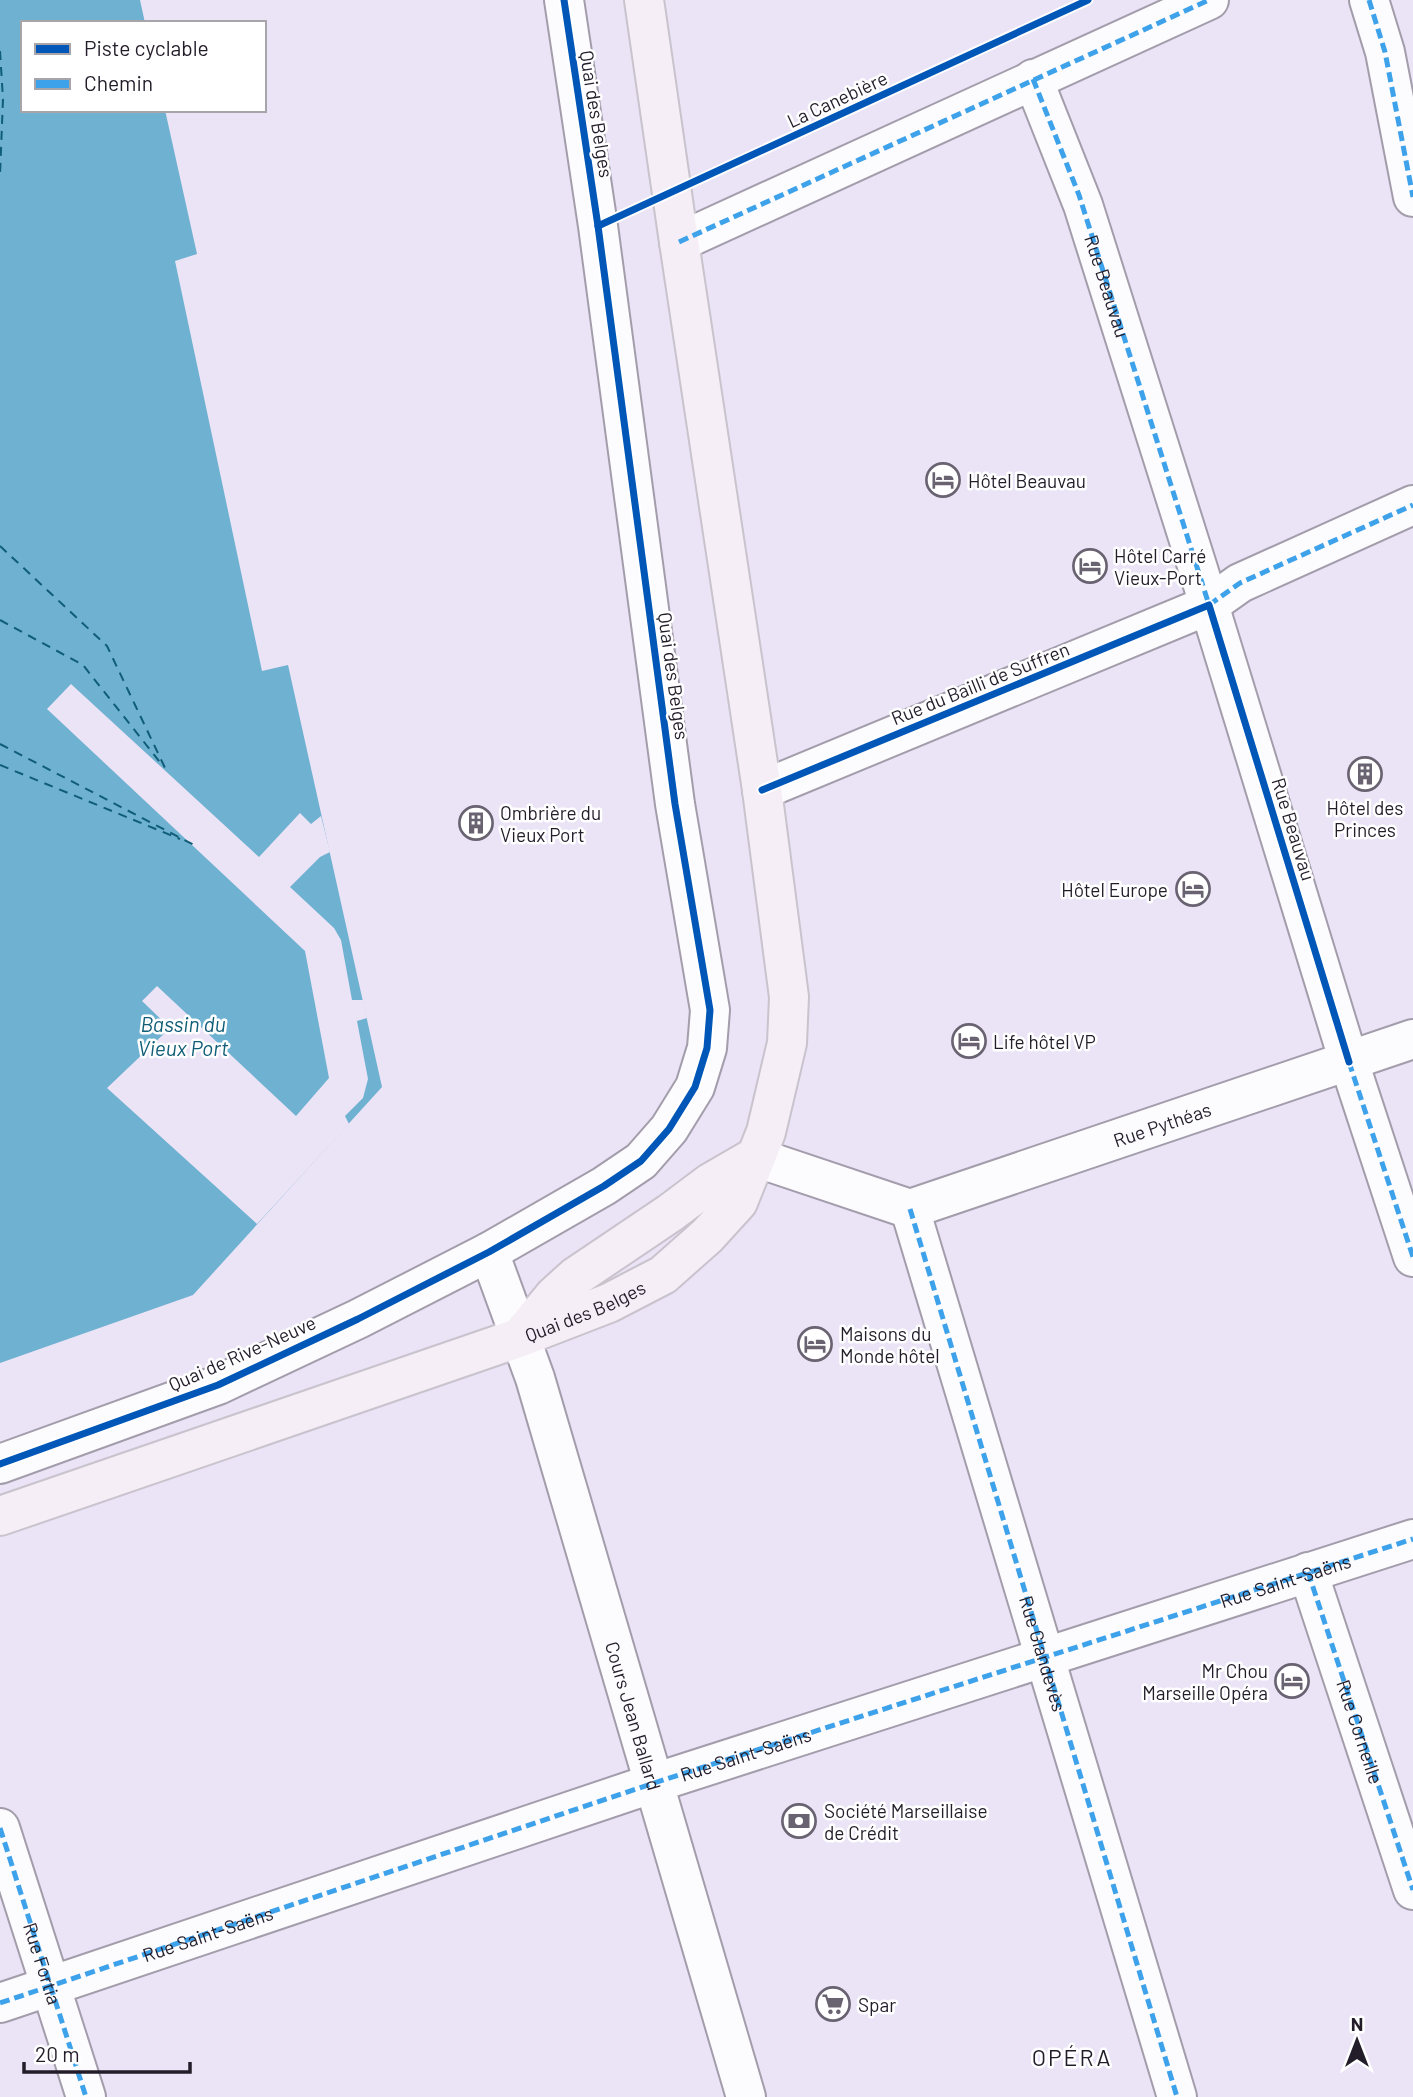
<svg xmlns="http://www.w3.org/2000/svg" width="1413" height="2097" viewBox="0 0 1413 2097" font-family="Barlow,sans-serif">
  <rect width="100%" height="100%" fill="#ebe3f6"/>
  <polygon fill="#6eb1d0" points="0,0 140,0 145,23 23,23 23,110 165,110 197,254 175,261 262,671 288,665 382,1087 193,1295 0,1363"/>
  <polygon fill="#ebe3f6" points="71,684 259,857 300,813 311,824 321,816 330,852 320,857 290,887 334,928 341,940 352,1000 363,1000 367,1018 357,1021 368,1079 363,1098 345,1116 349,1124 257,1224 107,1088 170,1028 142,1001 157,986 296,1116 329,1078 305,951 47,709"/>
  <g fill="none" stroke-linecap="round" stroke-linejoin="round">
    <g stroke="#105d77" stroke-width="2" stroke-dasharray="9 7" stroke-linecap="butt">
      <polyline points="0,51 3,99 0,175"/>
      <polyline points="0,546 107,646 166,770"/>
      <polyline points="0,620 83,665 163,766"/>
      <polyline points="0,744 194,845"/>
      <polyline points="0,765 180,839"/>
    </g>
    <g stroke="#a39dab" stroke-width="42">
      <g id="minor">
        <polyline points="1369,0 1385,52 1413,197"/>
        <polyline points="1033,79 1083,205 1199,572 1349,1062 1413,1257"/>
        <polyline points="679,242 1209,0"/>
        <polyline points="762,790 1209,605 1240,583 1413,505"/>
        <polyline points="755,1157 910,1209"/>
        <path id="s1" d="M910,1209L1177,2097"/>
        <path id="s2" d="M910,1209L1413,1039"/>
        <path id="s3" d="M489,1252L535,1378L746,2097"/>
        <polyline points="0,1464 218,1385 358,1319 489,1252 604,1186 641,1161 669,1129 695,1087 707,1048 710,1010 675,804 598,226 564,0"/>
        <polyline points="1308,1572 1413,1890"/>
        <polyline points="0,1828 86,2097"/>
        <polyline points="0,2003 654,1783 1413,1539"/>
      </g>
    </g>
    <g stroke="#c8c3cd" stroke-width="42">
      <g id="major">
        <polyline points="522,1335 554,1296 575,1277 670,1213 710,1183 755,1157"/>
        <path id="s4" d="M0,1516L521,1337L609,1303L663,1275L707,1236L738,1202L766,1132L787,1043L789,997L762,790L679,242L644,0"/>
      </g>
    </g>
    <use href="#minor" stroke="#fcfbfe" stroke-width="38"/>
    <use href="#major" stroke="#f5eef6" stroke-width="38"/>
    <g stroke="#3ea2eb" stroke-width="5" stroke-dasharray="10 5" stroke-linecap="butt">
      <polyline points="1369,0 1385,52 1413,197"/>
      <path id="s5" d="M1033,79L1079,195L1209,605L1240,583L1413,505"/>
      <polyline points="679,242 1209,0"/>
      <polyline points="1349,1062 1413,1257"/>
      <polyline points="910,1209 1177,2097"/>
      <path id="s6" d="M1308,1572L1413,1890"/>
      <path id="s7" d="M0,1828L86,2097"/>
      <path id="s8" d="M0,2003L654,1783L1413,1539"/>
    </g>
    <g stroke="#fff" stroke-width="11">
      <g id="cycleway">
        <polyline points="598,226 1088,0"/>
        <polyline points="762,790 1209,605 1349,1062"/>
        <polyline points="0,1464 218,1385 358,1319 489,1252 604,1186 641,1161 669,1129 695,1087 707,1048 710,1010 675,804 598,226 564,0"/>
      </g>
    </g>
    <use href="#cycleway" stroke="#0057b8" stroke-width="7"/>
  </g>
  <defs>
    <g id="hotel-ring" transform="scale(1.75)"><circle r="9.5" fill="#fff" stroke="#696271" stroke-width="1.5"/><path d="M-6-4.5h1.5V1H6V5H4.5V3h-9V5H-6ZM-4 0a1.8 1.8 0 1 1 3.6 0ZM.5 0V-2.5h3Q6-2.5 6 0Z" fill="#696271"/></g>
    <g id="building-ring" transform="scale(1.75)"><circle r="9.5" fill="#fff" stroke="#696271" stroke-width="1.5"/><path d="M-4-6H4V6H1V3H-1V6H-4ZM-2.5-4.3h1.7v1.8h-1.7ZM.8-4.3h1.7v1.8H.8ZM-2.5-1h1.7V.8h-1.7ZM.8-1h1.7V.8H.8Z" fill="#696271"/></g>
    <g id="bank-ring" transform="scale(1.75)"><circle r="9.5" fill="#fff" stroke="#696271" stroke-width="1.5"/><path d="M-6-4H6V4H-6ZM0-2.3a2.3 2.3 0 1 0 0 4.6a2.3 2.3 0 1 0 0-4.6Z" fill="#696271"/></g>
    <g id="supermarket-ring" transform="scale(1.75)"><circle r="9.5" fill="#fff" stroke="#696271" stroke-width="1.5"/><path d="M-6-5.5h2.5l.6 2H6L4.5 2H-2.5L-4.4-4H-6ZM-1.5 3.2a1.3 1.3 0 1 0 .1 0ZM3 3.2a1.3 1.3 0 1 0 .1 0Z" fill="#696271"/></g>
  </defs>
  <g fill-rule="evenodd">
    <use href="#hotel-ring" x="943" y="480"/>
    <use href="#hotel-ring" x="1090" y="566"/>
    <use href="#building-ring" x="1365" y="774"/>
    <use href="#building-ring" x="476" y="823"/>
    <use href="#hotel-ring" x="1193" y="889"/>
    <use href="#hotel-ring" x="969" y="1041"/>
    <use href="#hotel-ring" x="815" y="1344"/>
    <use href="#hotel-ring" x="1292" y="1681"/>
    <use href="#bank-ring" x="799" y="1821"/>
    <use href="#supermarket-ring" x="833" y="2004"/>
  </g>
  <g text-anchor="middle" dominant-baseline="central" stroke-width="5" stroke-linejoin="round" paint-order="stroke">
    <g font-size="19" fill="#231d2a" stroke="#fff">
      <text transform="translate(837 99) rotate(-25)">La Canebière</text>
      <text transform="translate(597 114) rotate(81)">Quai des Belges</text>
      <text stroke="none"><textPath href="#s5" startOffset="220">Rue Beauvau</textPath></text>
      <text transform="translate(674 676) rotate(82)">Quai des Belges</text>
      <text transform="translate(980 683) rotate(-22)">Rue du Bailli de Suffren</text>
      <text transform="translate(1294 829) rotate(73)">Rue Beauvau</text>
      <text stroke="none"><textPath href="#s2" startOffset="266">Rue Pythéas</textPath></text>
      <text stroke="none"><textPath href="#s4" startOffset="620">Quai des Belges</textPath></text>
      <text transform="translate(242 1353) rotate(-24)">Quai de Rive-Neuve</text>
      <text stroke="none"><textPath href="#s8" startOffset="1353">Rue Saint-Saëns</textPath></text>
      <text stroke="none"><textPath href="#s1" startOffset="464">Rue Glandevès</textPath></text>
      <text stroke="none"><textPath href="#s3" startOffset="486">Cours Jean Ballard</textPath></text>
      <text stroke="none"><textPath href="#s6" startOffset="168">Rue Corneille</textPath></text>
      <text stroke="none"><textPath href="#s8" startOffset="786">Rue Saint-Saëns</textPath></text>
      <text stroke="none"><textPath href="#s8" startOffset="219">Rue Saint-Saëns</textPath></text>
      <text stroke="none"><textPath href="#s7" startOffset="142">Rue Fortia</textPath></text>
    </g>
    <g font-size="19" fill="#231d2a" stroke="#fff" text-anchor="start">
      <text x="968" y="480">Hôtel Beauvau</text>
      <text x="1114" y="555">Hôtel Carré<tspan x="1114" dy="22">Vieux-Port</tspan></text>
      <text x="1365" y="807" text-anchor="middle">Hôtel des<tspan x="1365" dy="22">Princes</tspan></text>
      <text x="500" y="812">Ombrière du<tspan x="500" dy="22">Vieux Port</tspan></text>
      <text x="1168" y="889" text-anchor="end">Hôtel Europe</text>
      <text x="993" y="1041">Life hôtel VP</text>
      <text x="840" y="1333">Maisons du<tspan x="840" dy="22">Monde hôtel</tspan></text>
      <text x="1268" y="1670" text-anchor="end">Mr Chou<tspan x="1268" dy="22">Marseille Opéra</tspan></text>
      <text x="824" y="1810">Société Marseillaise<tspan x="824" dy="22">de Crédit</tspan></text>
      <text x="858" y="2004">Spar</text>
    </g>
    <g font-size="21" font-style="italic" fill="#105d77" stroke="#fff">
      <text x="183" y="1023">Bassin du<tspan x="183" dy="24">Vieux Port</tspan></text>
    </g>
    <g font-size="23" letter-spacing="2" fill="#231d2a" stroke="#fff">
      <text x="1072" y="2057">OPÉRA</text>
    </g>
  </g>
  <rect x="21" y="21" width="245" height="91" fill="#ffffff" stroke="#a7a5aa" stroke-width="2"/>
  <rect x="35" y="44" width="35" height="10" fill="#0057b8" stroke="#a7a5aa" stroke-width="2"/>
  <text x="84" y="56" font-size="21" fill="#231d2a">Piste cyclable</text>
  <rect x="35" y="79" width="35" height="10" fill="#3ea2eb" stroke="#a7a5aa" stroke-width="2"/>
  <text x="84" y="91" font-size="21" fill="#231d2a">Chemin</text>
  <g transform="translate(1357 2041)" stroke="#ffffff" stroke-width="5" paint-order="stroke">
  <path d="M0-5L12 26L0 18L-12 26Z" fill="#231d2a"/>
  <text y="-10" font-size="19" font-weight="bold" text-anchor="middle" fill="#231d2a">N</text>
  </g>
  <path d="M24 2062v10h166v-10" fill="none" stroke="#231d2a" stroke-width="3.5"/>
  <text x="35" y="2062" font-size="21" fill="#231d2a" stroke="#ffffff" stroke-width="5" paint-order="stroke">20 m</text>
</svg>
